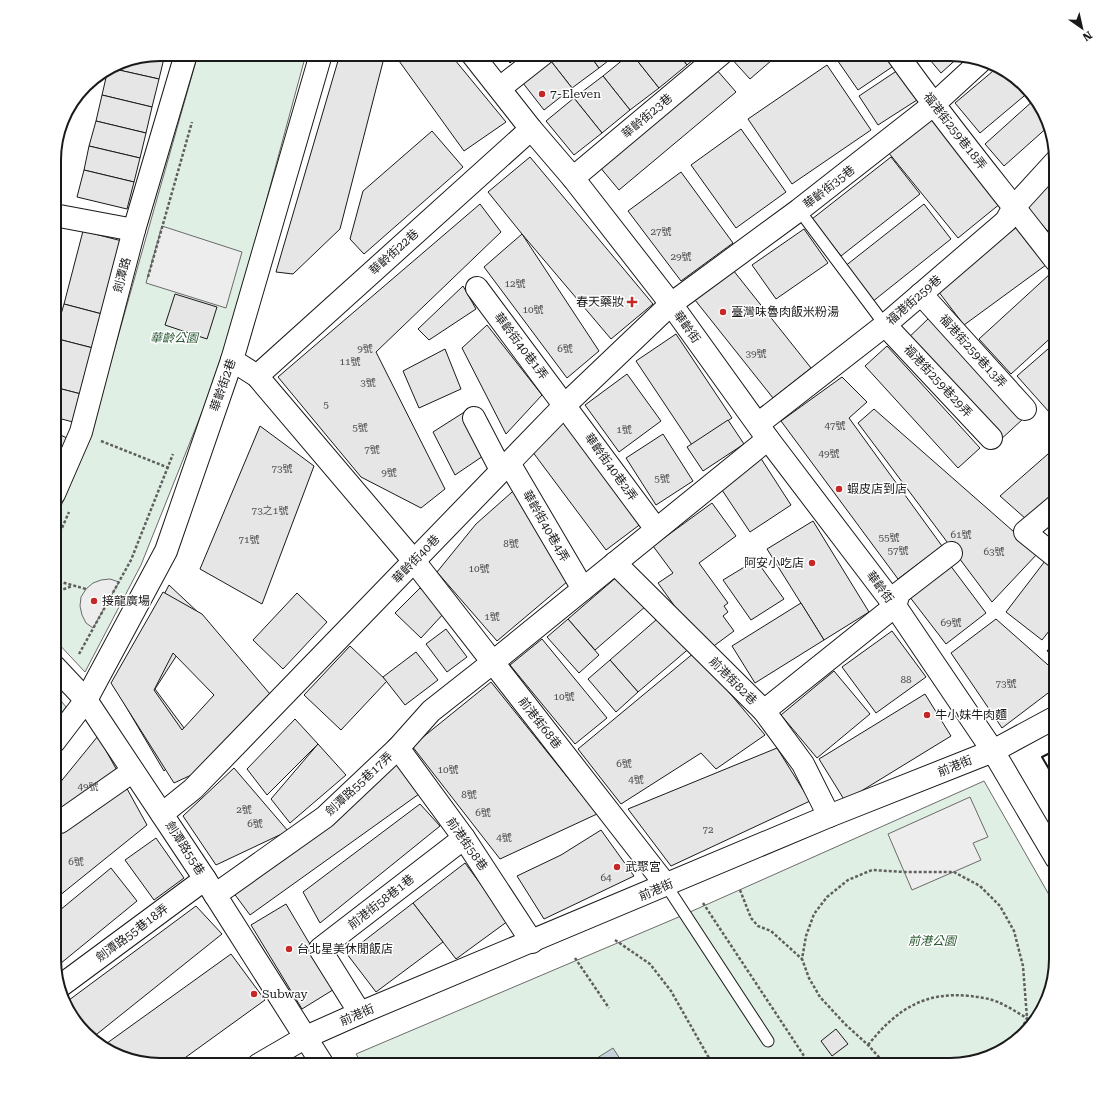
<svg xmlns="http://www.w3.org/2000/svg" width="1110" height="1119" viewBox="0 0 1110 1119" font-family="'Roboto Serif','Noto Sans TC',serif">
  <rect width="100%" height="100%" fill="#fff"/>
  <g fill="#e0efe3" stroke="#6a6a6a">
    <polygon points="198,54 306,54 224,357 141,565 85,672 54,639 54,523 89,439"/>
    <polygon points="54,692 66,707 54,724"/>
    <polygon points="984,781 1056,907 1056,959 1045,1006 1020,1039 984,1059 950,1065 363,1065 356,1054 681,916"/>
  </g>
  <g fill="#ededed" stroke="#6a6a6a">
    <polygon points="162,226 242,252 226,308 146,283"/>
    <polygon points="110,579 119,582 93,628 86,623 82,615 80,606 81,597 86,589 93,583 101,580"/>
    <polygon points="970,797 988,837 973,843 981,860 912,890 888,834"/>
  </g>
  <polygon fill="#c6d2dc" stroke="#6a6a6a" points="613,1048 624,1065 586,1065"/>
  <g fill="#e6e6e6" stroke="#1a1a1a" fill-rule="evenodd">
    <polygon points="160,54 165,54 159,79 110,68 120,62"/>
    <polygon points="340,54 385,54 340,229 293,274 276,272"/>
    <polygon points="394,54 450,54 506,122 464,151"/>
    <polygon points="503,54 521,54 510,63"/>
    <polygon points="550,54 589,54 599,68 572,88 547,56"/>
    <polygon points="589,54 617,54 599,68"/>
    <polygon points="630,54 632,54 659,88 630,110 603,76"/>
    <polygon points="632,54 679,54 687,65 659,88"/>
    <polygon points="679,54 700,54 687,65"/>
    <polygon points="731,54 779,54 750,79 729,56"/>
    <polygon points="833,54 888,54 895,65 858,90"/>
    <polygon points="925,54 957,54 961,55 941,73"/>
    <polygon points="547,56 572,88 544,110 519,78"/>
    <polygon points="827,65 871,130 792,184 748,119"/>
    <polygon points="999,66 1030,91 980,133 955,103"/>
    <polygon points="110,68 159,79 152,107 102,95 108,69"/>
    <polygon points="716,69 736,92 619,190 599,166"/>
    <polygon points="898,70 917,100 878,125 859,96"/>
    <polygon points="603,76 630,110 602,133 574,98"/>
    <polygon points="102,95 152,107 146,133 96,121"/>
    <polygon points="574,98 602,133 574,155 546,121"/>
    <polygon points="1035,99 1050,125 1004,166 985,144"/>
    <polygon points="931,117 1001,203 958,238 888,152"/>
    <polygon points="96,121 146,133 140,158 89,146"/>
    <polygon points="741,129 786,192 736,228 691,165"/>
    <polygon points="432,131 463,167 364,254 350,239 363,191"/>
    <polygon points="89,146 140,158 134,182 84,170"/>
    <polygon points="530,157 653,304 611,339 522,234 488,192"/>
    <polygon points="891,157 920,194 841,256 812,219"/>
    <polygon points="84,170 134,182 127,209 77,197"/>
    <polygon points="681,172 733,243 681,281 628,211"/>
    <polygon points="1056,175 1056,240 1023,204"/>
    <polygon points="480,204 501,232 376,352 445,489 421,508 361,477 278,377"/>
    <polygon points="924,204 951,239 872,302 844,267"/>
    <polygon points="1017,227 1046,265 964,325 935,287"/>
    <polygon points="804,229 828,263 776,299 752,265"/>
    <polygon points="83,231 122,241 102,314 64,304"/>
    <polygon points="522,234 599,351 567,378 484,267"/>
    <polygon points="54,241 60,243 54,265"/>
    <polygon points="733,270 811,368 773,398 695,300"/>
    <polygon points="1050,274 1056,281 1056,333 1011,374 979,339"/>
    <polygon points="463,286 476,309 429,340 418,329"/>
    <polygon points="175,294 217,307 207,339 165,325"/>
    <polygon points="64,304 102,314 93,348 54,338"/>
    <polygon points="929,318 1024,418 998,442 904,342"/>
    <polygon points="487,325 542,395 506,434 462,348"/>
    <polygon points="676,334 732,418 692,445 636,361"/>
    <polygon points="54,338 93,348 81,394 54,387"/>
    <polygon points="1056,342 1056,408 1050,413 1017,376"/>
    <polygon points="887,346 980,448 958,468 865,366"/>
    <polygon points="445,349 461,389 419,408 403,371"/>
    <polygon points="627,374 661,421 619,452 585,405"/>
    <polygon points="842,377 867,402 849,418 942,546 898,579 781,421"/>
    <polygon points="54,387 81,394 73,422 54,417"/>
    <polygon points="874,409 1038,553 992,602 858,423"/>
    <polygon points="466,411 489,452 455,475 433,432"/>
    <polygon points="566,420 642,523 606,550 529,447"/>
    <polygon points="728,420 744,444 703,471 687,447"/>
    <polygon points="260,426 314,466 262,604 200,569"/>
    <polygon points="54,432 67,438 54,467"/>
    <polygon points="663,434 693,481 656,505 626,458"/>
    <polygon points="1056,447 1056,492 1026,519 1000,496"/>
    <polygon points="760,457 791,505 750,532 718,484"/>
    <polygon points="520,485 574,576 497,641 437,572 476,524"/>
    <polygon points="712,503 736,536 699,563 728,603 724,606 728,612 723,616 734,631 707,651 658,583 673,573 653,546"/>
    <polygon points="1056,520 1056,537 1047,527"/>
    <polygon points="813,521 869,612 824,640 767,549"/>
    <polygon points="756,560 784,599 751,620 723,580"/>
    <polygon points="1045,561 1056,569 1056,622 1042,640 1006,612"/>
    <polygon points="950,565 986,613 946,644 909,596"/>
    <polygon points="619,575 646,606 595,650 568,619"/>
    <polygon points="169,585 202,616 155,689 193,740 164,771 115,688"/>
    <polygon points="420,588 445,612 421,638 395,613"/>
    <path d="M163,592L202,614L270,694L200,771L174,783L111,683ZM173,653L214,695L182,730L154,690Z"/>
    <polygon points="297,593 327,622 283,669 253,640"/>
    <polygon points="801,603 824,640 755,683 732,646"/>
    <polygon points="664,613 692,646 638,692 610,660"/>
    <polygon points="568,619 599,655 579,673 547,637"/>
    <polygon points="996,619 1056,672 1056,687 1002,728 951,653"/>
    <polygon points="446,629 467,657 447,672 426,644"/>
    <polygon points="892,631 926,677 876,713 842,667"/>
    <polygon points="542,639 607,718 575,744 510,665"/>
    <polygon points="1056,640 1056,657 1047,651"/>
    <polygon points="350,646 387,681 341,730 304,695"/>
    <polygon points="416,652 438,680 405,705 383,677"/>
    <polygon points="695,652 765,735 716,769 701,753 621,804 578,749"/>
    <polygon points="610,660 638,692 616,712 588,679"/>
    <polygon points="834,671 870,714 817,758 781,715"/>
    <polygon points="491,682 597,814 500,859 412,746"/>
    <polygon points="925,694 951,736 845,801 819,759"/>
    <polygon points="295,719 318,744 267,795 247,769"/>
    <polygon points="98,736 147,825 54,900 54,790"/>
    <polygon points="318,744 346,775 290,823 271,799"/>
    <polygon points="777,748 810,801 671,866 628,809"/>
    <polygon points="397,763 419,794 250,915 230,888"/>
    <polygon points="234,768 288,831 216,865 183,816"/>
    <polygon points="420,804 440,826 320,923 303,892"/>
    <polygon points="601,830 634,876 544,919 517,876 561,855"/>
    <polygon points="156,838 184,878 154,900 125,860"/>
    <polygon points="465,863 508,921 456,959 413,903"/>
    <polygon points="111,868 137,901 55,968 54,959 54,915"/>
    <polygon points="413,903 443,942 376,992 347,954"/>
    <polygon points="286,904 336,988 302,1009 251,925"/>
    <polygon points="196,906 222,934 92,1038 80,1029 65,1003"/>
    <polygon points="231,954 265,1000 175,1065 160,1065 113,1054 103,1046"/>
    <polygon points="836,1029 848,1044 832,1056 821,1041"/>
  </g>
  <g fill="none" stroke-linecap="round" stroke-linejoin="round">
    <g stroke="#1a1a1a" stroke-width="13">
      <g id="lane">
        <polyline points="799,210 885,325"/>
        <polyline points="666,885 768,1041"/>
      </g>
    </g>
    <g stroke="#1a1a1a" stroke-width="24">
      <g id="street">
        <polyline points="472,54 531,129 573,178 671,304 768,439 895,606 993,751 1056,858"/>
        <path d="M897,54C947,125 1003,192 1056,261"/>
        <polyline points="500,88 543,54"/>
        <polyline points="573,178 721,54"/>
        <polyline points="54,215 134,230"/>
        <polyline points="477,288 656,529"/>
        <polyline points="921,294 1025,409"/>
        <polyline points="885,325 991,438"/>
        <polyline points="232,360 257,376 414,561 666,885"/>
        <polyline points="257,376 531,129"/>
        <polyline points="474,418 501,470"/>
        <polyline points="758,424 885,325 1006,221 1014,207 1056,161"/>
        <polyline points="509,463 583,589"/>
        <polyline points="54,494 81,432 134,230 186,54"/>
        <polyline points="1056,506 1025,532 1056,557"/>
        <polyline points="615,563 764,711 803,764 829,816"/>
        <polyline points="54,666 86,700 205,879 323,1065"/>
        <polyline points="764,711 895,606 899,593 951,553"/>
        <polyline points="54,742 86,700 166,551 232,360 321,54"/>
        <polyline points="398,748 464,838 532,942"/>
        <polyline points="162,814 193,789 565,405 671,304 799,210 933,105 981,61"/>
        <polyline points="60,822 133,771"/>
        <polyline points="215,895 325,817 398,748 431,711 492,663 768,439"/>
        <polyline points="59,987 205,879"/>
        <polyline points="360,1013 320,949 464,838"/>
        <polyline points="258,1065 306,1037 360,1013 829,816 993,751 1056,717"/>
      </g>
    </g>
    <g stroke="#5f5f5f" stroke-width="2.5" stroke-dasharray="3 2" stroke-linecap="butt">
      <polyline points="148,277 192,122"/>
      <polyline points="101,441 169,468"/>
      <polyline points="54,546 69,512"/>
      <polyline points="54,580 86,589"/>
      <polyline points="54,593 72,586"/>
      <polyline points="79,654 131,560 173,454"/>
      <polyline points="740,890 751,918 758,926 771,931 802,959"/>
      <polyline points="703,903 810,1065"/>
      <polyline points="615,940 650,964 671,991 713,1065"/>
      <polyline points="575,958 609,1008"/>
      <path d="M868,1045C896,1010 924,991 970,996C980,997 992,999 1000,1003C1009,1007 1018,1013 1027,1018L1016,1041"/>
      <polyline points="886,1065 868,1045 845,1024 820,997 809,978 802,959 806,936 814,914 827,897 848,880 872,870 904,872 954,872 980,886 1000,906 1014,931 1023,966 1027,1018 1030,1026"/>
    </g>
    <use href="#lane" stroke="#fff" stroke-width="11"/>
    <use href="#street" stroke="#fff" stroke-width="22"/>
    <polyline stroke="#1a1a1a" stroke-width="2" points="1056,750 1042,757 1056,781"/>
  </g>
  <g fill="#c62828" stroke="#fff" stroke-width="1.5">
    <circle cx="542" cy="94" r="4"/>
    <path d="M630 296h4v4h4v4h-4v4h-4v-4h-4v-4h4z"/>
    <circle cx="723" cy="312" r="4"/>
    <circle cx="839" cy="489" r="4"/>
    <circle cx="812" cy="563" r="4"/>
    <circle cx="94" cy="601" r="4"/>
    <circle cx="927" cy="715" r="4"/>
    <circle cx="617" cy="867" r="4"/>
    <circle cx="289" cy="949" r="4"/>
    <circle cx="254" cy="994" r="4"/>
  </g>
  <g text-anchor="middle" dominant-baseline="central" stroke-width="3" stroke-linejoin="round" paint-order="stroke">
    <g font-size="10" fill="#4d4d4d">
      <text x="661" y="231">27號</text>
      <text x="681" y="256">29號</text>
      <text x="515" y="283">12號</text>
      <text x="533" y="309">10號</text>
      <text x="365" y="348">9號</text>
      <text x="565" y="348">6號</text>
      <text x="756" y="353">39號</text>
      <text x="350" y="361">11號</text>
      <text x="368" y="382">3號</text>
      <text x="326" y="404">5</text>
      <text x="835" y="425">47號</text>
      <text x="360" y="427">5號</text>
      <text x="624" y="429">1號</text>
      <text x="372" y="449">7號</text>
      <text x="829" y="453">49號</text>
      <text x="282" y="468">73號</text>
      <text x="389" y="472">9號</text>
      <text x="662" y="478">5號</text>
      <text x="270" y="510">73之1號</text>
      <text x="961" y="534">61號</text>
      <text x="889" y="537">55號</text>
      <text x="249" y="539">71號</text>
      <text x="511" y="543">8號</text>
      <text x="898" y="550">57號</text>
      <text x="994" y="551">63號</text>
      <text x="479" y="568">10號</text>
      <text x="492" y="616">1號</text>
      <text x="951" y="622">69號</text>
      <text x="906" y="679">88</text>
      <text x="1006" y="683">73號</text>
      <text x="564" y="696">10號</text>
      <text x="624" y="763">6號</text>
      <text x="448" y="769">10號</text>
      <text x="636" y="779">4號</text>
      <text x="88" y="786">49號</text>
      <text x="469" y="794">8號</text>
      <text x="244" y="809">2號</text>
      <text x="483" y="812">6號</text>
      <text x="255" y="823">6號</text>
      <text x="708" y="829">72</text>
      <text x="504" y="837">4號</text>
      <text x="76" y="861">6號</text>
      <text x="606" y="877">64</text>
    </g>
    <g font-size="12" fill="#1a1a1a" stroke="#fff" text-anchor="start">
      <text x="550" y="94">7-Eleven</text>
      <text x="624" y="302" text-anchor="end">春天藥妝</text>
      <text x="731" y="312">臺灣味魯肉飯米粉湯</text>
      <text x="847" y="489">蝦皮店到店</text>
      <text x="804" y="563" text-anchor="end">阿安小吃店</text>
      <text x="102" y="601">接龍廣場</text>
      <text x="935" y="715">牛小妹牛肉麵</text>
      <text x="625" y="867">武聚宮</text>
      <text x="297" y="949">台北星美休閒飯店</text>
      <text x="262" y="994">Subway</text>
    </g>
    <g font-size="12" fill="#1a1a1a" stroke="#fff">
      <text transform="translate(647 116) rotate(-40)">華齡街23巷</text>
      <text transform="translate(955 131) rotate(52)">福港街259巷18弄</text>
      <text transform="translate(829 187) rotate(-38)">華齡街35巷</text>
      <text transform="translate(394 252) rotate(-42)">華齡街22巷</text>
      <text transform="translate(122 275) rotate(-75)">劍潭路</text>
      <text transform="translate(914 300) rotate(-41)">福港街259巷</text>
      <text transform="translate(687 327) rotate(54)">華齡街</text>
      <text transform="translate(521 346) rotate(53)">華齡街40巷1弄</text>
      <text transform="translate(973 351) rotate(48)">福港街259巷13弄</text>
      <text transform="translate(938 381) rotate(47)">福港街259巷29弄</text>
      <text transform="translate(223 385) rotate(-71)">華齡街2巷</text>
      <text transform="translate(611 467) rotate(54)">華齡街40巷2弄</text>
      <text transform="translate(546 526) rotate(60)">華齡街40巷4弄</text>
      <text transform="translate(416 559) rotate(-46)">華齡街40巷</text>
      <text transform="translate(880 587) rotate(53)">華齡街</text>
      <text transform="translate(733 681) rotate(45)">前港街82巷</text>
      <text transform="translate(540 723) rotate(52)">前港街68巷</text>
      <text transform="translate(955 766) rotate(-22)">前港街</text>
      <text transform="translate(359 784) rotate(-43)">劍潭路55巷17弄</text>
      <text transform="translate(467 844) rotate(55)">前港街58巷</text>
      <text transform="translate(185 848) rotate(57)">劍潭路55巷</text>
      <text transform="translate(656 890) rotate(-23)">前港街</text>
      <text transform="translate(381 902) rotate(-38)">前港街58巷1巷</text>
      <text transform="translate(132 933) rotate(-37)">劍潭路55巷18弄</text>
      <text transform="translate(357 1015) rotate(-23)">前港街</text>
    </g>
    <g font-size="12" font-style="italic" fill="#2b5a34" stroke="#fff">
      <text x="174" y="338">華齡公園</text>
      <text x="932" y="941">前港公園</text>
    </g>
  </g>
  <path d="M0 0H1110V1119H0ZM160 61H950A99 99 0 0 1 1049 160V959A99 99 0 0 1 950 1058H160A99 99 0 0 1 61 959V160A99 99 0 0 1 160 61Z" fill="#fff" fill-rule="evenodd"/>
  <path fill="none" stroke="#1a1a1a" stroke-width="2" d="M160 61H950A99 99 0 0 1 1049 160V959A99 99 0 0 1 950 1058H160A99 99 0 0 1 61 959V160A99 99 0 0 1 160 61Z"/>
  <g transform="translate(1082 28) rotate(146)" stroke="#ffffff" stroke-width="3" paint-order="stroke">
  <path d="M0-3L7 15L0 10L-7 15Z" fill="#1a1a1a"/>
  <text y="-6" font-size="11" font-weight="bold" text-anchor="middle" fill="#1a1a1a">N</text>
  </g>
</svg>
